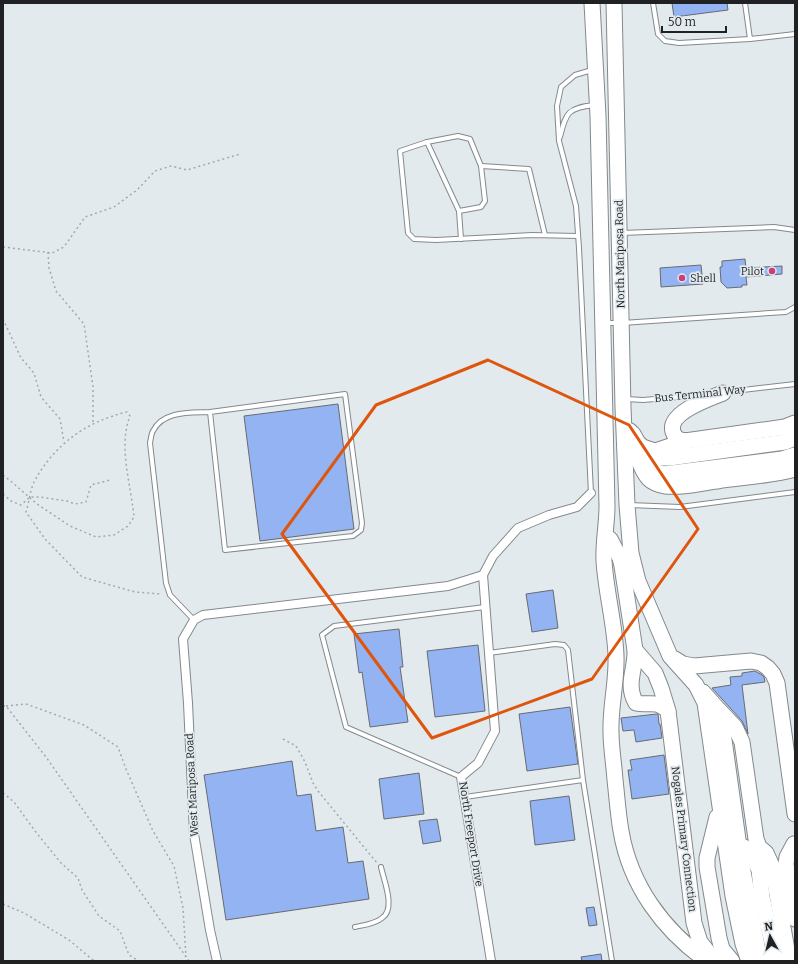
<svg xmlns="http://www.w3.org/2000/svg" width="798" height="964" viewBox="0 0 798 964" font-family="Bitter,serif">
  <rect width="100%" height="100%" fill="#e3eaee"/>
  <g fill="#94b3f3" stroke="#686b70">
    <polygon points="672,3 727,3 728,10 674,17"/>
    <polygon points="745,259 746,268 782,266 782,274 746,277 747,285 742,285 742,287 727,288 721,282 720,267 722,267 722,261"/>
    <polygon points="701,265 703,284 661,287 660,268"/>
    <polygon points="338,404 354,529 260,541 244,416"/>
    <polygon points="553,590 558,628 532,632 526,594"/>
    <polygon points="399,629 403,667 400,667 408,722 370,727 362,672 359,673 354,634"/>
    <polygon points="478,645 485,711 435,717 427,651"/>
    <polygon points="755,671 762,675 764,677 765,682 742,685 748,734 742,721 712,688 731,685 730,677 742,676 742,673"/>
    <polygon points="570,707 578,764 527,771 519,714"/>
    <polygon points="657,714 658,714 659,724 660,724 662,738 636,742 634,730 623,731 621,718"/>
    <polygon points="664,755 669,794 632,799 628,770 632,770 630,760"/>
    <polygon points="292,761 297,796 311,794 316,831 343,827 348,863 363,861 369,899 226,920 204,775"/>
    <polygon points="419,773 424,814 384,819 379,779"/>
    <polygon points="569,796 575,840 535,845 530,801"/>
    <polygon points="437,819 441,841 423,844 419,821"/>
    <polygon points="594,907 597,925 589,926 586,908"/>
    <polygon points="601,954 602,961 582,961 581,957"/>
  </g>
  <g fill="none" stroke-linecap="round" stroke-linejoin="round">
    <g stroke="#83898d" stroke-width="6">
      <g id="lane">
        <polyline points="653,3 658,34 665,41 679,43 750,39"/>
        <polyline points="745,3 750,39 795,34"/>
        <path d="M560,137C566,112 568,108 594,105"/>
        <polyline points="427,142 458,136 470,139 481,166"/>
        <polyline points="459,211 427,142 400,151 408,233 414,239 436,240 532,235 578,236"/>
        <polyline points="622,233 774,227 795,230"/>
        <polyline points="461,239 459,211 481,207 485,201 481,166 529,169 545,235"/>
        <polyline points="606,323 622,323 786,312 795,307"/>
        <polyline points="726,392 795,384"/>
        <polyline points="626,399 643,400 703,395"/>
        <polyline points="591,493 579,248 576,206 559,141 557,106 561,87 575,75 592,70"/>
        <polyline points="629,505 680,507 795,492"/>
        <path d="M194,620L170,595L166,583L150,443C151,439 151,434 153,431C163,410 192,413 210,412L225,550L353,536L361,530L362,523L345,394L210,412"/>
        <polyline points="489,653 555,644 564,645 568,650 583,780 612,961"/>
        <polyline points="461,777 346,727 322,635 334,626 485,607"/>
        <polyline points="465,797 583,780"/>
        <path d="M355,927C364,925 375,924 382,918C396,909 384,881 381,867"/>
      </g>
    </g>
    <g stroke="#83898d" stroke-width="10">
      <g id="street">
        <polyline points="217,961 210,930 194,834 188,703 183,639 194,620 203,615 448,586 483,575"/>
        <polyline points="491,961 461,777 478,763 495,731 483,575 493,556 518,528 549,515 577,507 591,493"/>
      </g>
    </g>
    <g stroke="#83898d" stroke-width="17">
      <g id="highway">
        <path d="M592,3L598,116L607,506C607,524 603,543 604,561C606,593 615,624 616,656C617,682 610,707 611,732C611,748 614,764 615,780C617,797 618,814 621,831C630,885 663,930 707,961"/>
        <polyline points="614,3 623,407 627,505 631,553 638,581 670,656 696,685 705,703 733,896 743,944 749,961"/>
        <path d="M630,431C634,445 639,468 649,479C653,483 660,485 665,486C682,488 700,483 717,481C743,477 770,476 795,469"/>
        <polyline points="633,434 638,443 643,447 655,451 685,441 785,427 795,423"/>
        <path d="M685,441C679,440 675,438 673,432C667,413 710,398 723,393"/>
        <polyline points="650,456 661,458 669,458 785,442 795,438"/>
        <path d="M645,458C650,468 653,472 664,474L782,459L795,455"/>
        <path d="M610,539L620,558L622,566L635,650C636,669 625,684 636,703C649,706 656,699 668,711L694,923L700,942L715,961"/>
        <polyline points="635,650 655,673 661,688 668,711"/>
        <polyline points="675,659 683,664 694,666 751,661 761,663 768,668 773,674 777,683 795,814"/>
        <polyline points="703,692 718,709 721,718 741,861 758,951 762,961"/>
        <polyline points="719,710 735,727 742,742 756,839 759,847 766,853 772,866 789,961"/>
        <polyline points="717,817 707,858 707,867 719,938 722,949 732,961"/>
        <polyline points="794,844 787,857 786,864 795,919"/>
        <polyline points="744,847 756,863 759,870 762,897 776,961"/>
      </g>
    </g>
    <g stroke="#a3a8ac" stroke-width="1.5" stroke-dasharray="2 3" stroke-linecap="butt">
      <polyline points="3,247 52,253 64,247 85,217 114,207 137,190 155,171 171,166 187,170 240,154"/>
      <polyline points="48,252 49,268 56,291 84,324 93,387 93,423"/>
      <polyline points="3,319 21,358 34,373 41,397 60,419 64,442"/>
      <path d="M3,475L13,483L37,504L70,526L96,537L114,535L128,526L134,517C131,485 118,446 130,416L127,412C120,413 114,416 107,418C75,430 50,452 34,482C30,491 29,503 26,512L45,539L82,577L135,592L162,594"/>
      <polyline points="3,494 11,501 21,505 30,497 40,497 67,501 75,504 86,502 91,485 110,480"/>
      <polyline points="3,706 6,706 46,757 189,961"/>
      <polyline points="6,706 26,704 84,725 118,747 126,769 153,831 174,866 183,908 186,957"/>
      <polyline points="283,739 296,746 305,762 313,783 318,791 377,863"/>
      <polyline points="3,793 14,802 35,831 61,863 78,878 82,890 99,916 120,931 129,955 139,961"/>
      <polyline points="3,904 24,913 69,940 94,961"/>
    </g>
    <use href="#lane" stroke="#fff" stroke-width="4"/>
    <use href="#street" stroke="#fff" stroke-width="8"/>
    <use href="#highway" stroke="#fff" stroke-width="15"/>
  </g>
  <path fill="none" stroke="#de560d" stroke-width="3" stroke-linejoin="round" d="M488,360L629,425L698,529L592,679L432,738L282,534L376,405Z"/>
  <g fill="#c93f77" stroke="#e3eaee" stroke-width="1.5">
    <circle cx="772" cy="271" r="4"/>
    <circle cx="682" cy="278" r="4"/>
  </g>
  <g text-anchor="middle" dominant-baseline="central" stroke-width="3.5" stroke-linejoin="round" paint-order="stroke">
    <g font-size="11" fill="#1f2123" stroke="#e3eaee">
      <text transform="translate(620 254) rotate(-91)">North Mariposa Road</text>
      <text transform="translate(700 394) rotate(-6)">Bus Terminal Way</text>
      <text transform="translate(192 785) rotate(-93)">West Mariposa Road</text>
      <text transform="translate(471 834) rotate(81)">North Freeport Drive</text>
      <text transform="translate(684 839) rotate(83)">Nogales Primary Connection</text>
    </g>
    <g font-size="11" fill="#1f2123" stroke="#e3eaee" text-anchor="end">
      <text x="764" y="271">Pilot</text>
      <text x="690" y="278" text-anchor="start">Shell</text>
    </g>
  </g>
  <rect width="798" height="964" fill="none" stroke="#1f2123" stroke-width="8"/>
  <g transform="translate(770 936) rotate(352)" stroke="#e3eaee" stroke-width="3" paint-order="stroke">
  <path d="M0-3L7 15L0 10L-7 15Z" fill="#1f2123"/>
  <text y="-6" font-size="11" font-weight="bold" text-anchor="middle" fill="#1f2123">N</text>
  </g>
  <path d="M662 26v6h64v-6" fill="none" stroke="#1f2123" stroke-width="2"/>
  <text x="668" y="26" font-size="12" fill="#1f2123" stroke="#e3eaee" stroke-width="3" paint-order="stroke">50 m</text>
</svg>
